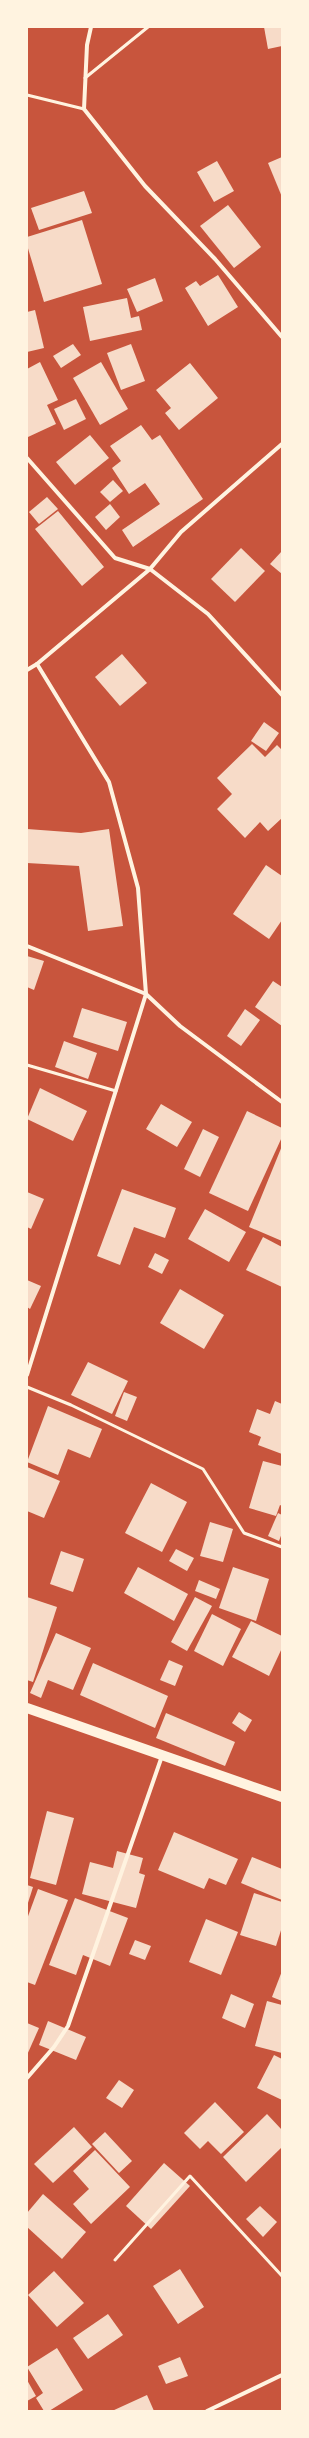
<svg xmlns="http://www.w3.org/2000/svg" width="309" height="2438" viewBox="0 0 309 2438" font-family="'Exo 2',sans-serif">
  <rect width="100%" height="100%" fill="#c8553d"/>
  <g fill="#f7dbc8">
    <polygon points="264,27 282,27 282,46 268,49"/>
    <polygon points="282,157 282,197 268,163"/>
    <polygon points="217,161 234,191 214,202 197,172"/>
    <polygon points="84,191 92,213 39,230 31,208"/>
    <polygon points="228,205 261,247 234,268 200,226"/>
    <polygon points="82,220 102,284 44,302 27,245 27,237"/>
    <polygon points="218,275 238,307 208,326 185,288 196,281 200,286"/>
    <polygon points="155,278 163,301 137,312 127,289"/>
    <polygon points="127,298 131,318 139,316 142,330 90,341 83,307"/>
    <polygon points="35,310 44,348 27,352 27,312"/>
    <polygon points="73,344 81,355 61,368 53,356"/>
    <polygon points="131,344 145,381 121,390 107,353"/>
    <polygon points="40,362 58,400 47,405 56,424 28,437 27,369"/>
    <polygon points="101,362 128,409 100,425 73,378"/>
    <polygon points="190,363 218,398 179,430 165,413 171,408 156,390"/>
    <polygon points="76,399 86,419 64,430 54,409"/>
    <polygon points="141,425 152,440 160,435 203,499 133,547 122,530 160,504 145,483 129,494 112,468 121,461 110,446"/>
    <polygon points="90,435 109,458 75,485 56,462"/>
    <polygon points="113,480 123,491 110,502 100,492"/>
    <polygon points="47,497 58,509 39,524 29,512"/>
    <polygon points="110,504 120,517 106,530 95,517"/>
    <polygon points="58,511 104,567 82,586 35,529"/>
    <polygon points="241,548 265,571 235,602 211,579"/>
    <polygon points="282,551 282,574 270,564"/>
    <polygon points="122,654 147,683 120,706 95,677"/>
    <polygon points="264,722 279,733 266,751 251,741"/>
    <polygon points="252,744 265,757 277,745 282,750 282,818 268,831 260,822 245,838 217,809 232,794 217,778"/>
    <polygon points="27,829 81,833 109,829 123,926 88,931 79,866 27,863"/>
    <polygon points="266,865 282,876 282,920 269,939 233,914"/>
    <polygon points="27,956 44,961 34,990 27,987"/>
    <polygon points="273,981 282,987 282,1026 255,1007"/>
    <polygon points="82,1008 127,1022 118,1051 73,1037"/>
    <polygon points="245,1009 260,1020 241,1046 227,1036"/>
    <polygon points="64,1041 97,1053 88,1079 55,1067"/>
    <polygon points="40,1088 87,1111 73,1141 27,1119"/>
    <polygon points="161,1104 192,1122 177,1147 146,1129"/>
    <polygon points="247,1111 282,1128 282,1137 248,1211 209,1193"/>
    <polygon points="203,1129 219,1137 200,1177 184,1169"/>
    <polygon points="282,1146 282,1241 249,1227"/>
    <polygon points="122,1189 176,1208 165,1238 134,1227 120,1265 97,1256"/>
    <polygon points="27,1192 44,1199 31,1229 27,1227"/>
    <polygon points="205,1209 246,1232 229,1262 188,1239"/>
    <polygon points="263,1237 282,1247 282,1287 246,1270"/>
    <polygon points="155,1253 169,1260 162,1274 148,1267"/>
    <polygon points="27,1280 41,1286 30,1309 27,1307"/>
    <polygon points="180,1289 224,1315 204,1349 160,1323"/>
    <polygon points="88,1362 128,1381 112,1414 71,1395"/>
    <polygon points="124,1392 137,1397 127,1421 115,1416"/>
    <polygon points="275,1401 282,1404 282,1454 258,1445 261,1437 249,1432 257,1409 270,1414"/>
    <polygon points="48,1406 102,1429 90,1458 68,1449 58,1475 27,1462"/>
    <polygon points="263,1461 282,1466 282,1506 280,1505 276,1516 249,1508"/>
    <polygon points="27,1467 60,1481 44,1518 27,1511"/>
    <polygon points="151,1483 187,1502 162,1552 125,1533"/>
    <polygon points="278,1513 282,1515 282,1533 279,1541 268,1536"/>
    <polygon points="210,1522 233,1529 223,1562 200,1556"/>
    <polygon points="176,1549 194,1558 187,1571 169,1561"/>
    <polygon points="61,1551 84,1559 73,1592 50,1584"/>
    <polygon points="138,1567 188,1594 174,1621 124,1593"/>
    <polygon points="233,1567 269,1579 256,1621 219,1608"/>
    <polygon points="199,1580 220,1589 216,1599 195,1591"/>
    <polygon points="27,1597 57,1607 33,1682 27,1680"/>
    <polygon points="195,1597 212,1606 187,1651 171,1642"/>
    <polygon points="212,1614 241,1629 223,1666 194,1651"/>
    <polygon points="251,1621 282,1636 282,1648 269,1676 232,1657"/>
    <polygon points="56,1633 91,1648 73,1690 48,1680 41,1698 30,1693"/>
    <polygon points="169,1660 183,1666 175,1686 160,1680"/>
    <polygon points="93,1663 168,1696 155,1728 80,1695"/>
    <polygon points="239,1712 252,1720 245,1732 232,1723"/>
    <polygon points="166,1713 235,1742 225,1766 156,1738"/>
    <polygon points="47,1811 74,1818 56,1885 30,1878"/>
    <polygon points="174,1832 238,1859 226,1885 209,1878 204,1889 158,1870"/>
    <polygon points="117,1851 143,1858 139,1873 145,1875 136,1908 82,1894 90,1862 113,1868"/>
    <polygon points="252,1857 282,1869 282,1900 241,1883"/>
    <polygon points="27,1885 33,1887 27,1906"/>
    <polygon points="38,1889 68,1900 35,1985 27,1982 27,1919"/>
    <polygon points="254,1893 282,1902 282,1927 276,1946 240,1935"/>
    <polygon points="75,1898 128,1918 110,1966 83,1955 76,1975 49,1965"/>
    <polygon points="206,1919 238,1932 221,1975 189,1962"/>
    <polygon points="135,1940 151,1946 145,1960 129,1954"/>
    <polygon points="282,1971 282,2001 272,1997"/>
    <polygon points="231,1994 254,2004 245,2028 222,2018"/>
    <polygon points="267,2001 282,2005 282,2053 255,2046"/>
    <polygon points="48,2021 86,2037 76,2060 39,2045"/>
    <polygon points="27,2023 39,2028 27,2055"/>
    <polygon points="274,2055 282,2059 282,2100 257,2088"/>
    <polygon points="119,2080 134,2090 122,2108 106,2098"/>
    <polygon points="215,2102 244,2132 221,2154 208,2141 200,2149 184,2133"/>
    <polygon points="267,2114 282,2130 282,2147 246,2182 223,2157"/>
    <polygon points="74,2127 92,2147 53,2183 34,2164"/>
    <polygon points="105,2132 132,2161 119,2173 92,2144"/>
    <polygon points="95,2150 130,2187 91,2224 73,2204 89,2189 73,2171"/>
    <polygon points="164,2163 190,2186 151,2229 126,2206"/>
    <polygon points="43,2194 86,2232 62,2259 27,2227 27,2213"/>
    <polygon points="260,2206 277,2222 263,2237 246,2219"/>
    <polygon points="180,2269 204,2307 178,2324 153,2286"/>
    <polygon points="54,2271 84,2303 57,2327 28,2295"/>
    <polygon points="108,2314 123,2335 88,2359 73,2338"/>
    <polygon points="57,2348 83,2390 49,2411 44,2411 36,2398 43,2393 27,2367"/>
    <polygon points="180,2357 188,2376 166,2384 158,2366"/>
    <polygon points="27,2380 36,2396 27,2401"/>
    <polygon points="147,2395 154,2411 112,2411"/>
  </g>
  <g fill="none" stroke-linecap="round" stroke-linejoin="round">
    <g stroke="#fff3e0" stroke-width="3">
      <polyline points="85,78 148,27"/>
      <polyline points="27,95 84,109"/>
      <polyline points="27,1065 116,1091"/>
      <polyline points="27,1387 71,1405 203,1469 244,1533 282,1547"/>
      <polyline points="115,2260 190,2176 282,2276"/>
    </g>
    <g stroke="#fff3e0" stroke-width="4">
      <polyline points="91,27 87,45 84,109 145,186 215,259 282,337"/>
      <polyline points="27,458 115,558 150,569 208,614 282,695"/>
      <polyline points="27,670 37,664 150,569 181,532 282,444"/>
      <polyline points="27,946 146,994 180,1026 282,1102"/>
      <polyline points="27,1375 146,994 138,888 109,782 37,664"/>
      <polyline points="27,2078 54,2047 68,2026 162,1756"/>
      <polyline points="207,2411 282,2375"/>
    </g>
    <polyline stroke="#fff3e0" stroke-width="10" points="27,1708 282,1797"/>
  </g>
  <rect width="309" height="2438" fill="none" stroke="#fff3e0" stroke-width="56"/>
</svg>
